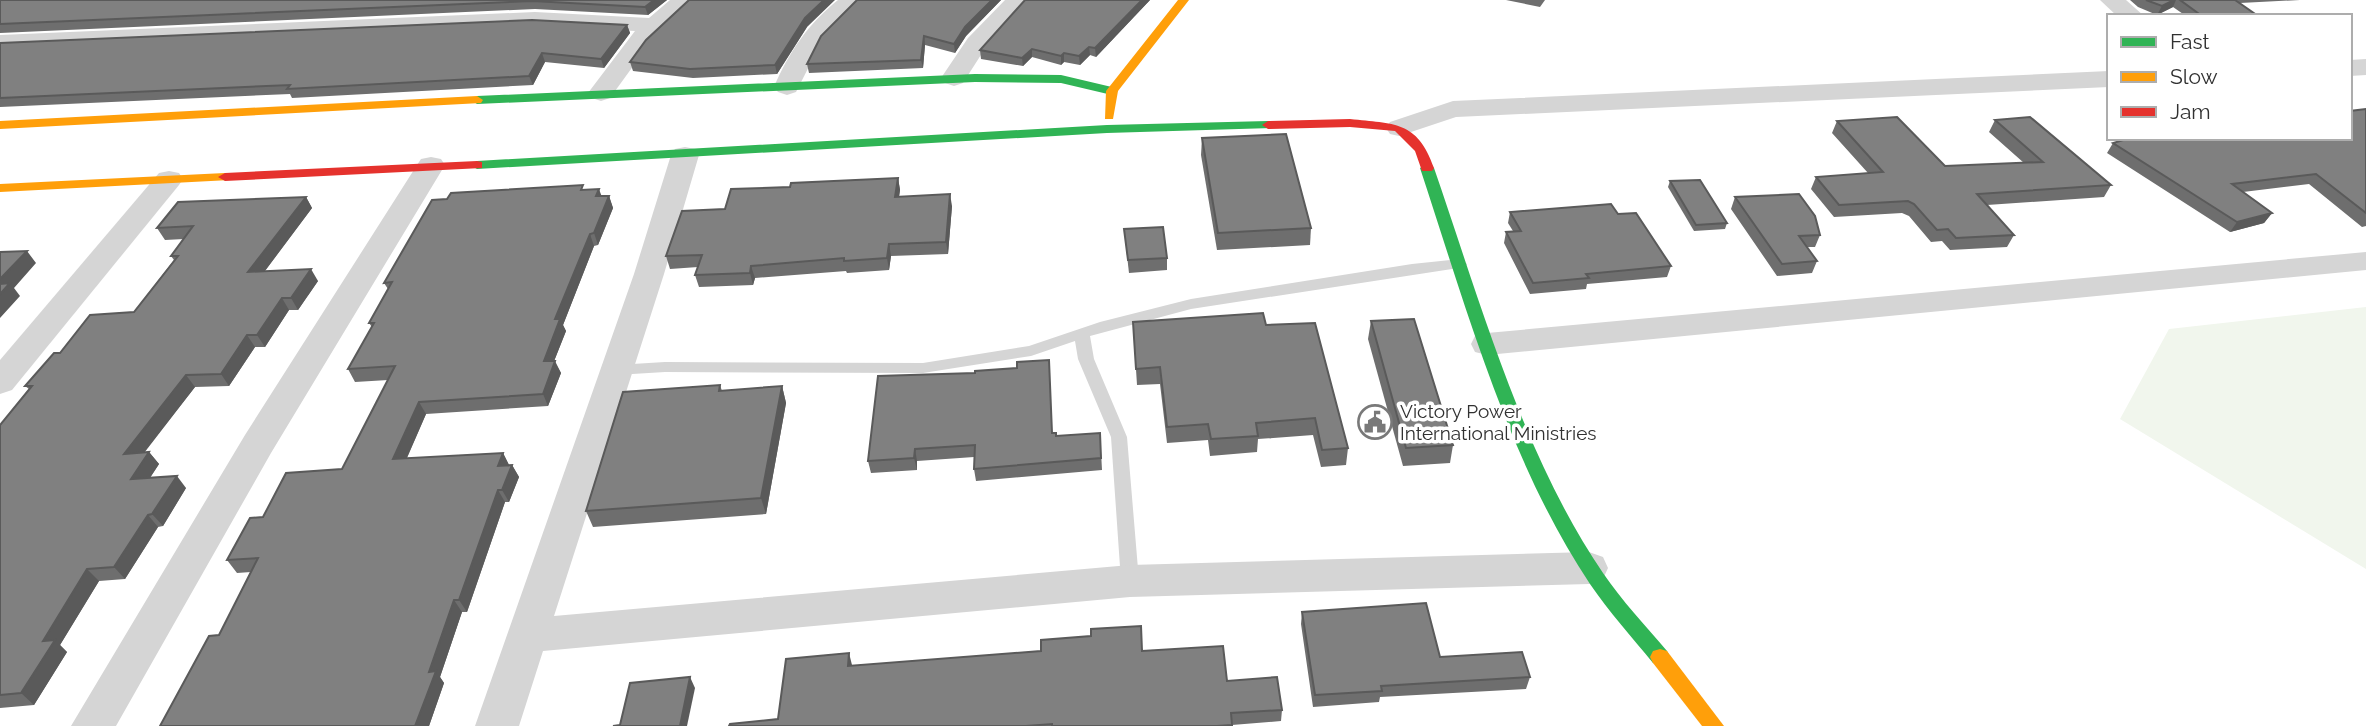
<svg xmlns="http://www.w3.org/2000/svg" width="2366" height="726" viewBox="0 0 2366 726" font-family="Raleway,sans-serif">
  <rect width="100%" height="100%" fill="#fff"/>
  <polygon fill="#f1f6ed" points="2366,307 2366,569 2120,419 2169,329"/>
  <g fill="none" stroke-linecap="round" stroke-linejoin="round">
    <polygon fill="#d5d5d5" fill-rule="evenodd" points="1460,259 1467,264 1465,267 1191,309 1090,336 1094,359 1127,437 1139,581 1137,586 1130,588 1123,586 1121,581 1111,437 1078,359 1075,341 1031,356 923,373 665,372 616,375 608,370 616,365 665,362 923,363 1029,346 1100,322 1191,299 1412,264"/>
    <g fill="#d5d5d5" fill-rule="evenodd">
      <polygon points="670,0 697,0 647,47 610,98 601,101 592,98 588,93 635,31 535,26 0,49 0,35 535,12 649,18"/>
      <path d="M838,0H864L821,43L796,92L787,95L778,92L774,87C789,52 808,24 838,0Z"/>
      <polygon points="1005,0 1030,0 986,47 963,83 954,86 945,83 941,78 968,38"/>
      <polygon points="2100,0 2126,0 2144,16 2117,16"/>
      <polygon points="2366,59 2366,75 2350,76 2350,60"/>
      <polygon points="2109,71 2109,87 1456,117 1399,136 1390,134 1386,128 1390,122 1453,101"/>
      <polygon points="685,147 695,149 699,155 664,274 554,616 1130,565 1589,552 1603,557 1608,568 1603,579 1589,584 1130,597 543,651 519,726 475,726 634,274 671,155 675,149"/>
      <polygon points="431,157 441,159 445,165 271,453 116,726 71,726 245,435 417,165 421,159"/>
      <polygon points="169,171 179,173 183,179 179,185 12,390 0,394 0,360 159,173"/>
      <polygon points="2366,252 2366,270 1487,355 1475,352 1471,344 1475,336 1487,333"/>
    </g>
    <g fill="#30b455" fill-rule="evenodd">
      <polygon points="975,74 1061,75 1116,88 1118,91 1112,95 1061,83 975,82 477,104 471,100 477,96"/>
      <polygon points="1268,121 1274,125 1272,128 1107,133 477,169 470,165 477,161 1107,125"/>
      <path d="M1427,164L1434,168C1480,301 1523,456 1603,573C1622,601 1645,625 1667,651L1670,657L1667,663L1660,665L1653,663C1632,637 1609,612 1590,584C1508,461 1466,307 1420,168Z"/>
    </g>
    <g fill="#ff9f0a" fill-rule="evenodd">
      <polygon points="1178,0 1189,0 1118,91 1113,119 1105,119 1106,91"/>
      <polygon points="477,96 483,100 481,103 0,129 0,121"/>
      <polygon points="225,173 232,177 230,180 0,192 0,184"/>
      <polygon points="1660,649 1667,651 1724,726 1702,726 1653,663 1650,657 1653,651"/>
    </g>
    <g fill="#e5322d" fill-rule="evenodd">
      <path d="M1350,119C1394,124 1417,120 1434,168L1432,171H1422L1415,151L1395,131L1350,127L1268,129L1262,125L1268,121Z"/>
      <polygon points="477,161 482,162 482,168 225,181 218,177 225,173"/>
    </g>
  </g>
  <g fill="#6e6e6e">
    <polygon points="0,0 667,0 648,15 535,9 0,33"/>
    <polygon points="857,0 1001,0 966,36 955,53 925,45 923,68 809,73 807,64"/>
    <polygon points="1025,0 1150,0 1096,57 1090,55 1080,65 1064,62 1061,65 1032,57 1023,66 981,59 980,50"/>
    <polygon points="1506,0 1545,0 1540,7"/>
    <polygon points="2130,0 2300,0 2240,3 2258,16 2186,16 2173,7 2157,15 2138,7"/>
    <polygon points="627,25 630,33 604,68 545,62 533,85 292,98 290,94 0,107 0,43"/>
    <polygon points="807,27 777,74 693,78 633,71 630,62"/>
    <polygon points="2366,109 2366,226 2362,227 2309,184 2243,192 2272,213 2264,223 2230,232 2107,153 2113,143 2350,138"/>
    <polygon points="1995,120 2111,185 2104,197 1987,205 2014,235 2007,247 1950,250 1942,241 1931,242 1909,216 1902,213 1834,217 1811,189 1816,177 1868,173 1832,133 1837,121 1945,166 2024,163 1989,132"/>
    <polygon points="1202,138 1311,228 1310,245 1217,250 1201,155"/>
    <polygon points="898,178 900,190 899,197 952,206 948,254 891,256 889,270 847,273 846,271 755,278 753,285 699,287 695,275 698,267 670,269 666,256 725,209 790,187"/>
    <polygon points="1670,181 1727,223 1725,229 1694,231 1668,187"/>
    <polygon points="585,189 602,196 609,196 613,208 598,245 594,246 563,325 566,331 554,361 561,373 548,406 426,414 407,458 503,453 509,465 512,465 519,477 509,502 505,502 467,612 462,612 440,677 444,683 429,726 160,726 219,635 251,572 237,573 227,560 263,517 342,469 388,380 355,382 348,369 372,327 369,323 388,289 384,283"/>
    <polygon points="306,197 312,208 265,271 318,281 298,310 289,310 265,347 255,347 229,386 195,387 144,452 149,452 159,464 150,478 186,488 163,526 158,527 125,579 99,581 60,645 67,652 34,705 0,708 0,425 29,389 25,386 60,353 134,312 174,260 171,256 184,239 165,240 157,228"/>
    <polygon points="1735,197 1820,235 1815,247 1807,247 1817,261 1812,273 1777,276 1731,209"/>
    <polygon points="1510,212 1618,214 1671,266 1667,277 1587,284 1586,289 1530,294 1504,243 1506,232 1513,231 1508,223"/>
    <polygon points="1124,229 1167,258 1167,270 1129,273"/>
    <polygon points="1371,321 1453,445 1450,463 1403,466 1368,339"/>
    <polygon points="1133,322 1266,325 1348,448 1346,465 1321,467 1313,435 1258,439 1257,452 1210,456 1208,440 1167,443 1160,384 1137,385"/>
    <polygon points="1049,360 1052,433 1056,436 1100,433 1102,470 976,481 974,469 974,457 917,461 917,470 871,473 868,461 975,373 1017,368"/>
    <polygon points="720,385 722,391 782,386 786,403 766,514 593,527 586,511"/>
    <polygon points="1302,612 1440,657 1530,677 1526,689 1380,697 1379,702 1313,707 1301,624"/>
    <polygon points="1142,651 1227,681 1282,710 1281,721 1232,725 1232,726 729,726 778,719 852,666"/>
  </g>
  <g fill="#5a5a5a">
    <polygon points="654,0 667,0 648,15 645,7"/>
    <polygon points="824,0 835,0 807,27 777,74 775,65 805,18"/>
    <polygon points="992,0 1001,0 966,36 955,53 954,44 965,27"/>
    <polygon points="1142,0 1150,0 1096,57 1095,48"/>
    <polygon points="2174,0 2176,0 2173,7 2157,15 2162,6"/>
    <polygon points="627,25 630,33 604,68 601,59"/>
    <polygon points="924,36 925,45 923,68 921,60"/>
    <polygon points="1089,47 1090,55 1080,65 1079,56"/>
    <polygon points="1032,49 1032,57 1023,66 1022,58"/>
    <polygon points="542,53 545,62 533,85 529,76"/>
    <polygon points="1064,53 1064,62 1061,65 1061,56"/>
    <polygon points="898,178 900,190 897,209 895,197"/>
    <polygon points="599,189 603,200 596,196"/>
    <polygon points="950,194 952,206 948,254 946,242"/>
    <polygon points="609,196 613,208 598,245 594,233"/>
    <polygon points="306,197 312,208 255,284 248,272"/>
    <polygon points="2272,213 2264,223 2230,232 2237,222"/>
    <polygon points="590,234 594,246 563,325 566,331 549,374 544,361 555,319"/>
    <polygon points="889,244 891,256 889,270 887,258"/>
    <polygon points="27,251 36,263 14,288 20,296 0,318 0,279"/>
    <polygon points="751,266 755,278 753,285 750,273"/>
    <polygon points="311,269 318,281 298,310 291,298"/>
    <polygon points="282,298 289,310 265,347 257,335"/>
    <polygon points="247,335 255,347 229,386 221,374"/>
    <polygon points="555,361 561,373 548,406 543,394"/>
    <polygon points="186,375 195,387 134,466 124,454"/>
    <polygon points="782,386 786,403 766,514 761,498"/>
    <polygon points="419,402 426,414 401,471 393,459"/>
    <polygon points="915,449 917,461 917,470 914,458"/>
    <polygon points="149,452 159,464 141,491 131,479"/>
    <polygon points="503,453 509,465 498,466"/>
    <polygon points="512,465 519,477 509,502 502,490"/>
    <polygon points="177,476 186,488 163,526 152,514"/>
    <polygon points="498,490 505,502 467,612 459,600"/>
    <polygon points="148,515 158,527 125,579 114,567"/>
    <polygon points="87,569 99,581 60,645 67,652 34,705 21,693 43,641"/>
    <polygon points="454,600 462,612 440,677 444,683 429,726 415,726 429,672"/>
    <polygon points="849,653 852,665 851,678 848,666"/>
    <polygon points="690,677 695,688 687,726 680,726"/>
  </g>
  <g fill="#808080" stroke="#5a5a5a" stroke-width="2">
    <polygon points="0,0 654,0 645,7 532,1 0,24"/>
    <polygon points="689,0 824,0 805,18 775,65 690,69 630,62 646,40"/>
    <polygon points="857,0 992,0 965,27 954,44 924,36 921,60 807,64 821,36"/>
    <polygon points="1025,0 1142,0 1095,48 1089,47 1079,56 1064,53 1061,56 1032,49 1022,58 980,50"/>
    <polygon points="2146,0 2174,0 2162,6"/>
    <polygon points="2180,0 2235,0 2258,16 2202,16"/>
    <polygon points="532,20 627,25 601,59 542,53 529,76 287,89 290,85 0,98 0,43"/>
    <polygon points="2366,109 2366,213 2316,174 2232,184 2272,213 2237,222 2113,143 2130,138 2350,138 2350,111"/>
    <polygon points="1897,117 1945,166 2043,162 1995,120 2030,117 2111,185 1977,194 2014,235 1956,238 1948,229 1937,230 1914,204 1908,201 1839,205 1816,177 1883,172 1837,121"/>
    <polygon points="1286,134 1311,228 1218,233 1202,138"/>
    <polygon points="898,178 895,197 950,194 946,242 889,244 887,258 844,261 844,258 751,266 750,273 695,275 702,255 666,256 682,211 725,209 731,189 790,187 791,183"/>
    <polygon points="1700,180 1727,223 1696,225 1670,181"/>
    <polygon points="583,185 581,190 599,189 596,196 609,196 594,233 590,234 555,319 560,319 544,361 555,361 543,394 419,402 393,459 503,453 498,466 512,465 502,490 498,490 459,600 454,600 429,672 436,671 415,726 160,726 209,636 219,635 258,558 227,560 250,518 263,517 286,473 342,469 395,366 348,369 374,323 369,323 392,282 384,283 432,200 447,199 451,193"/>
    <polygon points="1799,194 1815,216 1820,235 1799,236 1817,261 1782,264 1735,197"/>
    <polygon points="306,197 248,272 311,269 291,298 282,298 257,335 247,335 221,374 186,375 124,454 149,452 131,479 177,476 152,514 148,515 114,567 87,569 43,641 55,640 21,693 0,695 0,425 32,386 25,386 54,353 60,353 90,315 134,312 178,256 171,256 193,226 157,228 178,202"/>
    <polygon points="1611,204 1618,214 1636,213 1671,266 1586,274 1589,278 1533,283 1506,232 1521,231 1510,212"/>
    <polygon points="1163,227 1167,258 1128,260 1124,229"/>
    <polygon points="27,251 0,279 0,252"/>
    <polygon points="10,283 0,294 0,284"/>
    <polygon points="1263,313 1266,325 1315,323 1348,448 1322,450 1315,418 1256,423 1258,436 1211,439 1208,424 1167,427 1160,367 1136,369 1133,322"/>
    <polygon points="1414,319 1453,445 1406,448 1371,321"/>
    <polygon points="1049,360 1052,433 1056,433 1056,436 1100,433 1101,458 974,469 975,445 915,449 914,458 868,461 878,376 975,373 975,371 1017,368 1017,362"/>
    <polygon points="720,385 719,391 782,386 761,498 586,511 623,392"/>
    <polygon points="1426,603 1440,657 1522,652 1530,677 1381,686 1382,691 1315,695 1302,612"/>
    <polygon points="1141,626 1142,651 1223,646 1227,681 1277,677 1282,710 1231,713 1232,725 1217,726 1052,726 1052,724 1026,726 729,726 730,724 778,719 786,659 849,653 848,666 1041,651 1041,640 1091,636 1091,629"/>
    <polygon points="690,677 680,726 613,726 620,725 630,683"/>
  </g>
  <defs>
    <g id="civic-ring" transform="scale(1.75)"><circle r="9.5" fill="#fff" stroke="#797979" stroke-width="1.5"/><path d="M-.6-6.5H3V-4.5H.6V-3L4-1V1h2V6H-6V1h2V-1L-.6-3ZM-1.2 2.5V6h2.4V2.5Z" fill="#797979"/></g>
  </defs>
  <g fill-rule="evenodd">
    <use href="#civic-ring" x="1375" y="422"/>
  </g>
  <g text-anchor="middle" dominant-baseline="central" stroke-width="7" stroke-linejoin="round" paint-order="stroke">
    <g font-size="19" fill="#313131" stroke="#fff" text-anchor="start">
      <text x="1400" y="411">Victory Power<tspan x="1400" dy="22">International Ministries</tspan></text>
    </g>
  </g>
  <rect x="2107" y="14" width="245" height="126" fill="#ffffff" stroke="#adadad" stroke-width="2"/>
  <rect x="2121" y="37" width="35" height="10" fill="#30b455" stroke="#adadad" stroke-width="2"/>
  <text x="2170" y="49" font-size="21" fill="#313131">Fast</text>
  <rect x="2121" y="72" width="35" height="10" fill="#ff9f0a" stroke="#adadad" stroke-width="2"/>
  <text x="2170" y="84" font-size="21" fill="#313131">Slow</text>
  <rect x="2121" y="107" width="35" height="10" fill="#e5322d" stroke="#adadad" stroke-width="2"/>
  <text x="2170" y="119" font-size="21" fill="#313131">Jam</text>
</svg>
